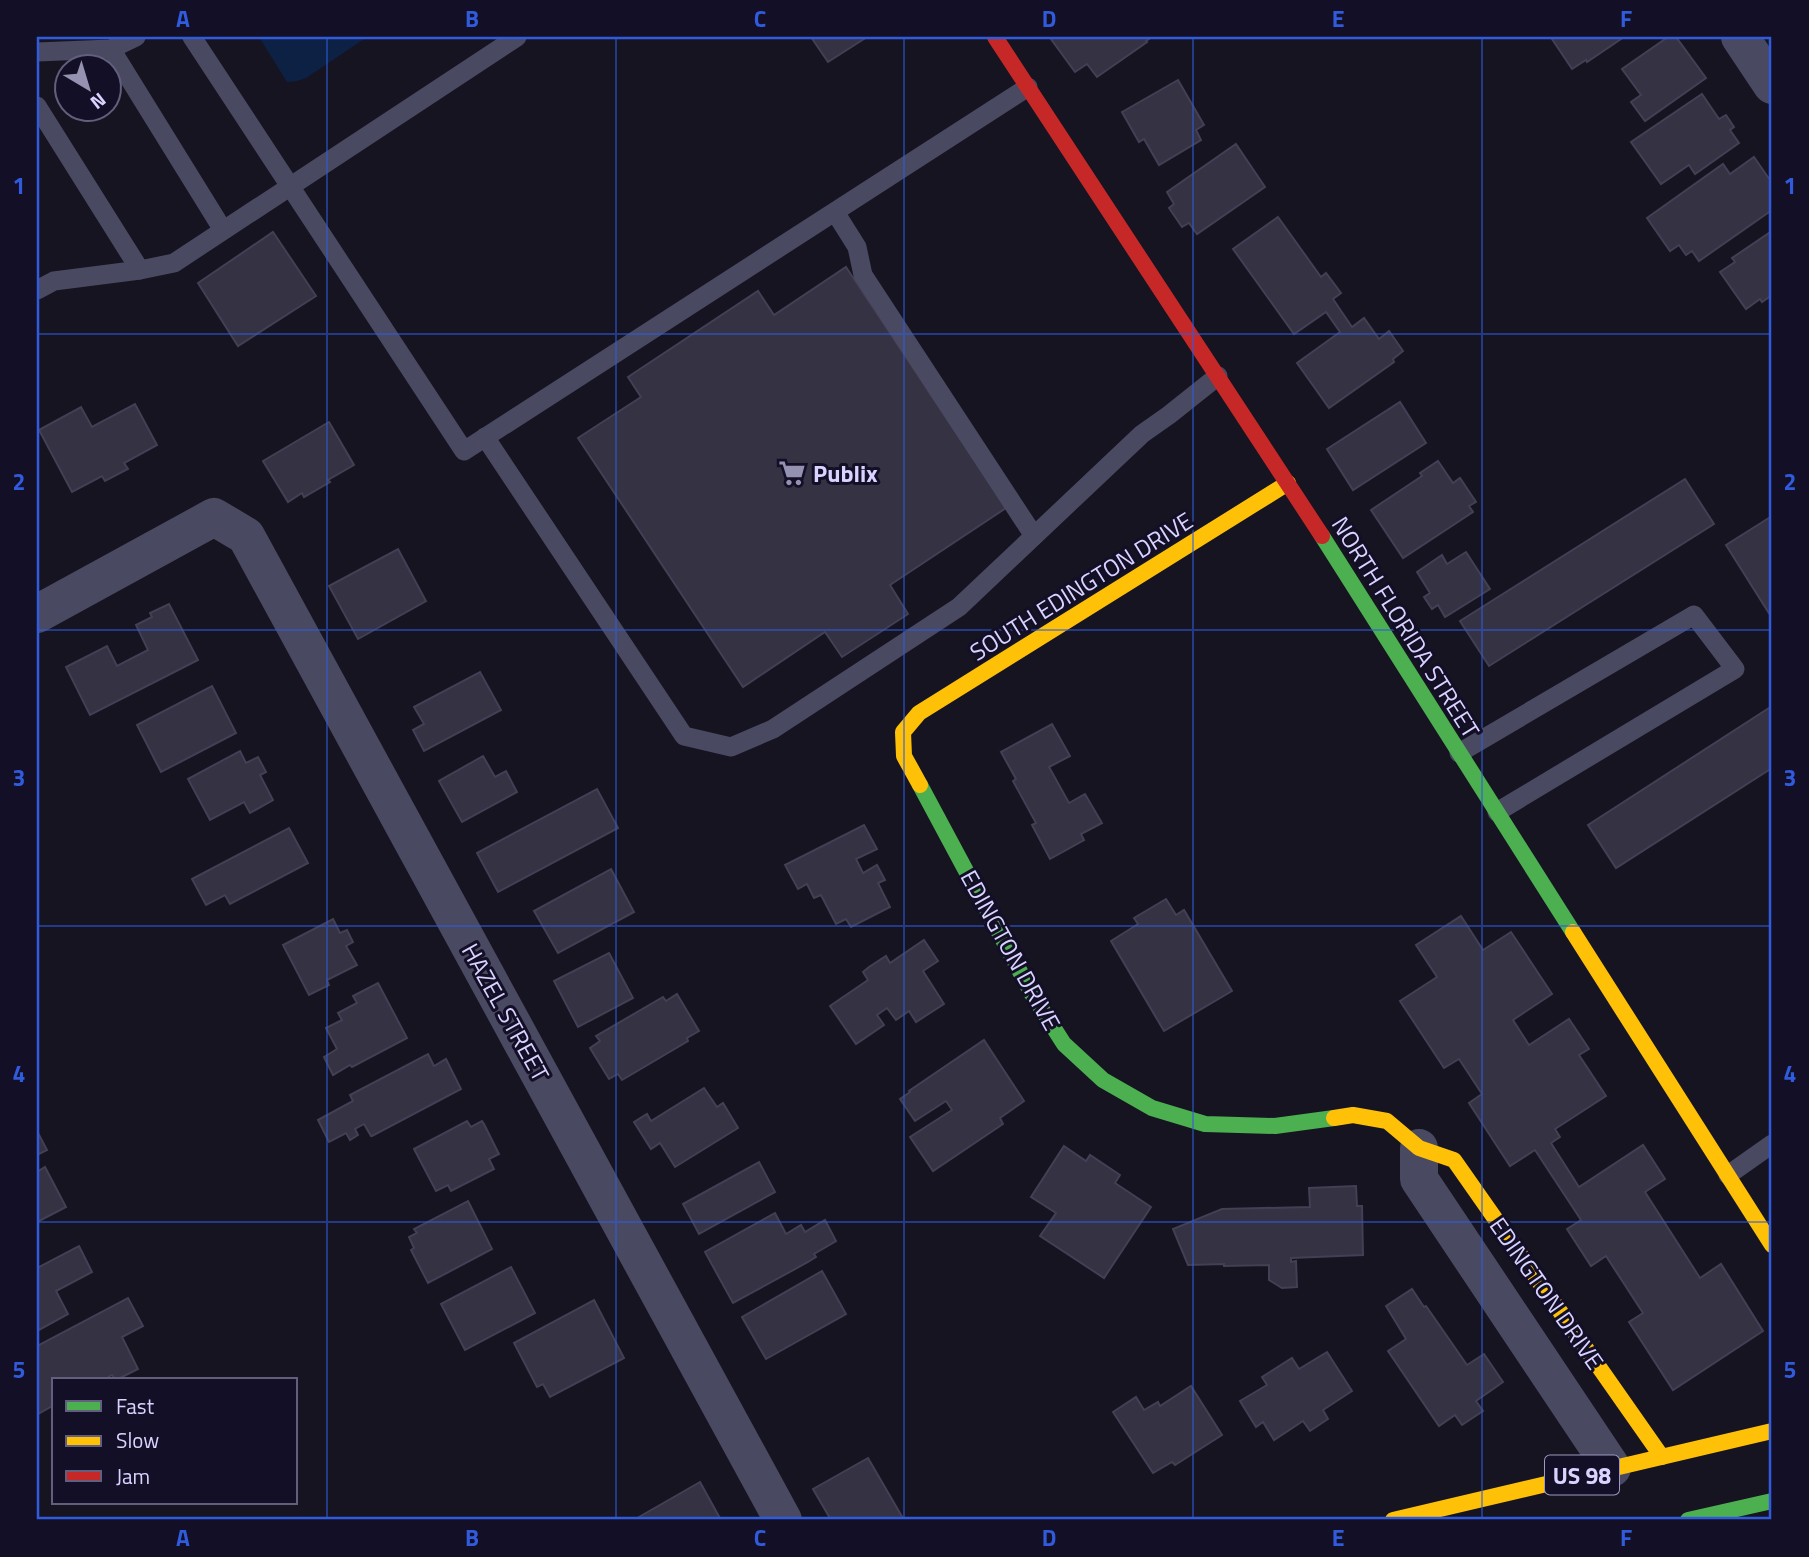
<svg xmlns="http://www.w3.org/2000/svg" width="1809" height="1557" viewBox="0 0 1809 1557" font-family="'Titillium Web',sans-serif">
  <rect width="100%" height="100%" fill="#161421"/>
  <polygon fill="#0d2144" points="259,37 367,37 306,78 297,81 287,82"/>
  <g fill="#343243" stroke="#433f54" stroke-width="2">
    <polygon points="811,37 867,37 828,62"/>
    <polygon points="1055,37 1152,37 1146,41 1147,42 1097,77 1087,64 1075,72 1051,39"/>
    <polygon points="1555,37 1624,37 1587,62 1586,60 1572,69 1552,39"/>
    <polygon points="1668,37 1676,37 1706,78 1645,121 1631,102 1641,95 1622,69"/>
    <polygon points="1178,80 1204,125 1196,130 1201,140 1159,165 1144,139 1139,142 1122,112"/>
    <polygon points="1702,94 1719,119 1726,115 1734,127 1730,130 1739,143 1695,174 1689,165 1661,184 1631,142"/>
    <polygon points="1236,144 1265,187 1197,234 1189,223 1182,227 1169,208 1174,204 1167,192"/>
    <polygon points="1754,157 1772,183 1772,210 1699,261 1692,251 1686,255 1679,245 1670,251 1647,218 1723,164 1730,174"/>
    <polygon points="1278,217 1321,277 1326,273 1341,293 1333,299 1352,327 1364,318 1379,339 1389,331 1403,351 1393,359 1394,362 1329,408 1297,363 1340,332 1326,312 1294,334 1233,249"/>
    <polygon points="1772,231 1772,295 1762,302 1760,299 1746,309 1720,272 1735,262 1732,258"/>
    <polygon points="273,232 316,296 238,346 198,283"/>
    <polygon points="846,267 1006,508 890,585 908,614 842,657 825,632 743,687 578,438 641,397 628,377 758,291 774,315"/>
    <polygon points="1400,402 1426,443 1353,490 1327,449"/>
    <polygon points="135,404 157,445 124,463 128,469 105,481 102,476 72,492 39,430 81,407 92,427"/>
    <polygon points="329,422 354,465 328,480 330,482 304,497 302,493 288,502 263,461"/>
    <polygon points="1438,461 1453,483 1460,478 1476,502 1469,506 1473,512 1403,558 1371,510 1422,476 1420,473"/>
    <polygon points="1685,479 1714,524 1489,666 1460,621"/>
    <polygon points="1772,516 1772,618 1726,545"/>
    <polygon points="398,549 426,601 358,639 329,586"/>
    <polygon points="1466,552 1490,589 1445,617 1438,605 1432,609 1424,597 1430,593 1417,572 1442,555 1447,564"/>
    <polygon points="169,604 198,660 90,715 66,667 107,646 117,666 148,650 136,625 152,617 150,613"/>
    <polygon points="480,672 501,710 424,751 413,730 424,724 414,707"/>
    <polygon points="212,686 236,733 161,772 137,725"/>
    <polygon points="1772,706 1772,768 1616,868 1588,825"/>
    <polygon points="1052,724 1070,756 1049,767 1069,803 1085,794 1102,823 1081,834 1084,840 1050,859 1032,825 1036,823 1013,781 1016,779 1001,752"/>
    <polygon points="240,751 246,763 258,757 266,772 260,775 273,800 250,813 244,802 210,820 188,779"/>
    <polygon points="483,756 495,777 506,771 517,792 462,822 439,781"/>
    <polygon points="597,789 618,828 498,892 477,853"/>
    <polygon points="864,825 877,849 856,859 863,873 877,865 885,880 878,883 890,907 851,927 846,919 836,924 821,895 814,898 807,884 798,889 785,865"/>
    <polygon points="289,828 308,863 230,904 225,895 206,905 192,879"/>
    <polygon points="611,869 634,912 558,953 534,911"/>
    <polygon points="1166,899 1176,915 1184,910 1232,991 1164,1031 1111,941 1138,924 1134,918"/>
    <polygon points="1461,916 1483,950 1511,932 1552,994 1513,1020 1529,1045 1569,1019 1589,1049 1579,1055 1606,1096 1555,1129 1560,1137 1551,1143 1579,1187 1643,1145 1665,1179 1645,1192 1700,1278 1721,1264 1763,1331 1673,1390 1629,1322 1643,1313 1606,1256 1591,1266 1567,1229 1581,1220 1535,1150 1510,1166 1469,1103 1482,1094 1459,1059 1444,1068 1400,1001 1437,977 1416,945"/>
    <polygon points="333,919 340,933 347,930 353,942 346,946 357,965 327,980 329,985 309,995 283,945"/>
    <polygon points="924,940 938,961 923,971 944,1004 916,1022 909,1011 896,1020 887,1008 877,1015 884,1025 856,1044 830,1006 868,980 863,972 869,967 886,956 890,963"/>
    <polygon points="609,953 633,998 578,1027 554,981"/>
    <polygon points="378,983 407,1038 352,1067 350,1065 333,1075 324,1057 337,1049 326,1028 342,1020 338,1013 357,1003 353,996"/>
    <polygon points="677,994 699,1031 687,1038 688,1041 622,1080 618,1074 609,1079 590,1048 600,1041 596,1036 663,997 666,1001"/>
    <polygon points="984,1040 1024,1101 1000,1118 1003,1124 933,1171 910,1137 952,1110 946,1101 915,1121 900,1099 910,1092 909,1091"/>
    <polygon points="428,1054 434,1066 446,1059 461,1089 372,1136 371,1136 364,1124 355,1129 358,1135 350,1140 346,1133 329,1142 318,1120 353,1101 350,1095"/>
    <polygon points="704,1088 717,1107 723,1103 738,1128 675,1167 660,1143 651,1149 634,1122 647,1114 651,1121"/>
    <polygon points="467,1121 471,1127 482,1121 484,1124 499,1154 489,1159 494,1169 451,1191 448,1185 436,1191 414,1149"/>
    <polygon points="37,1131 47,1150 37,1155"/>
    <polygon points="1064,1146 1086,1161 1090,1155 1120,1175 1115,1183 1151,1207 1104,1278 1040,1236 1056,1213 1031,1197"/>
    <polygon points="759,1162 775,1192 699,1234 683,1204"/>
    <polygon points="45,1167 66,1207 37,1222 37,1172"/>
    <polygon points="1356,1186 1357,1206 1362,1206 1363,1255 1291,1258 1291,1262 1296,1261 1297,1287 1282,1288 1269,1280 1269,1265 1224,1266 1224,1264 1188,1265 1173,1229 1222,1209 1310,1207 1309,1188"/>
    <polygon points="468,1201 492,1249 428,1283 411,1250 414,1248 409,1237 417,1233 414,1229"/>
    <polygon points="775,1213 786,1234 801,1225 805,1232 825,1220 836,1241 814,1254 816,1257 808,1262 733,1303 705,1252"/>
    <polygon points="79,1246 92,1272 56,1291 68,1314 37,1331 37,1268"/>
    <polygon points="511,1267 535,1313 465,1350 441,1304"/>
    <polygon points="822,1271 846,1314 766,1359 742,1317"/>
    <polygon points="1412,1289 1424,1307 1426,1306 1467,1365 1484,1354 1503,1382 1476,1401 1483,1411 1462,1425 1455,1415 1439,1426 1388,1351 1406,1339 1386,1306"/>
    <polygon points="128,1298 143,1326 122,1337 138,1369 116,1380 112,1375 103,1380 54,1380 54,1405 38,1414 37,1346"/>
    <polygon points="594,1300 624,1358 550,1397 543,1384 537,1387 514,1343"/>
    <polygon points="1327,1352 1352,1391 1323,1410 1328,1419 1310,1431 1303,1421 1274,1440 1263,1422 1256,1427 1240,1401 1267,1385 1262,1377 1292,1358 1299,1369"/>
    <polygon points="1191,1386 1222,1435 1175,1465 1172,1462 1153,1473 1113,1412 1136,1397 1144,1410 1158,1402 1160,1406"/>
    <polygon points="868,1458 904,1520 831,1520 813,1489"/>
    <polygon points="700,1482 721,1520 641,1520 639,1517"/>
  </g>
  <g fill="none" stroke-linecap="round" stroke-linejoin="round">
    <g stroke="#4a4962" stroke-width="19">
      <polyline points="192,37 464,451 1028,87"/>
      <polyline points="111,49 223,230"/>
      <polyline points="37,52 111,49 136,37"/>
      <polyline points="37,106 140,270"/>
      <polyline points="835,212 857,247 863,275 1034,536"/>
      <polyline points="37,290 54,281 140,270 174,263 517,37"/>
      <polyline points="485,437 684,736 731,747 773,729 959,607 1142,434 1169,415 1218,376"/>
      <polyline points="1459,753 1694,615 1735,669 1497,812"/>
      <polyline points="1728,1175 1772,1144"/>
    </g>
    <g stroke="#4a4962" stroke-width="38">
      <polyline points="1740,37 1772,85"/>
      <polyline points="37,614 214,517 246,536 783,1520"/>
      <polyline points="1419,1148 1419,1179 1612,1468"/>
    </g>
    <g stroke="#4caf50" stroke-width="16">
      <polyline points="1322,536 1573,932"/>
      <polyline points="920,785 1032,994 1064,1044 1103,1080 1152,1108 1205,1124 1275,1126 1334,1118"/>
      <polyline points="1688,1520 1772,1501"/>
    </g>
    <g stroke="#ffc107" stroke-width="16">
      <polyline points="920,785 904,756 903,732 919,713 1288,483"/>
      <polyline points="1573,932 1772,1245"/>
      <polyline points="1334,1118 1353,1115 1387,1121 1419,1148 1454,1160 1662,1457"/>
      <polyline points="1393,1520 1772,1431"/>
    </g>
    <polyline stroke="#c62828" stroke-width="16" points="995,37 1322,536"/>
  </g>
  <path fill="none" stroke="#305bdc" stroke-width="2" stroke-opacity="0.55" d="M327,37V1520M616,37V1520M904,37V1520M1193,37V1520M1482,37V1520M37,334H1772M37,630H1772M37,926H1772M37,1222H1772"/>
  <defs>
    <g id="supermarket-bare" transform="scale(2.1)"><path d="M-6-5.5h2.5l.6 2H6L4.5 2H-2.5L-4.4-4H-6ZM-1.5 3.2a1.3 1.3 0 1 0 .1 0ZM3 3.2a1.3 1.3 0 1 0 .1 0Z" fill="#9591b1" stroke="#130f26" stroke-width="2.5" paint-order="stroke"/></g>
  </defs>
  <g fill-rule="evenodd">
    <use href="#supermarket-bare" x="792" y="473"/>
  </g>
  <g text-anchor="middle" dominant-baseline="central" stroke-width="6" stroke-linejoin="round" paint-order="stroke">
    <rect fill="#130f26" stroke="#9e99be" stroke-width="2" x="1545" y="1455.5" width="74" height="39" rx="5"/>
    <g font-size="23" font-weight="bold" fill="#d9d4ff">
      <text x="1582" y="1475">US 98</text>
    </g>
    <g font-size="24" font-weight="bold" fill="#d9d4ff" stroke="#130f26" text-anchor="start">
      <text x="813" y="473">Publix</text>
    </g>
    <g font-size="24" fill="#d9d4ff" stroke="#130f26">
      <text transform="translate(1081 586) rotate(-32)">SOUTH EDINGTON DRIVE</text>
      <text transform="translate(1406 627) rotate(58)">NORTH FLORIDA STREET</text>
      <text transform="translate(1011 950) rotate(61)">EDINGTON DRIVE</text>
      <text transform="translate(506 1012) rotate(61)">HAZEL STREET</text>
      <text transform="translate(1547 1293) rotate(55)">EDINGTON DRIVE</text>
    </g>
  </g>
  <rect width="1809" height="1557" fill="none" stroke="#130f26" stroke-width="77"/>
  <rect x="52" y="1378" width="245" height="126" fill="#130f26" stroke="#625e7d" stroke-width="2"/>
  <rect x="66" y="1401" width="35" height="10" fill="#4caf50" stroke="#625e7d" stroke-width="2"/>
  <text x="116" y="1414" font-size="21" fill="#d9d4ff">Fast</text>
  <rect x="66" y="1436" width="35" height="10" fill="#ffc107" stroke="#625e7d" stroke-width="2"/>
  <text x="116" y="1448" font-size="21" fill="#d9d4ff">Slow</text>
  <rect x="66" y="1471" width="35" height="10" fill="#c62828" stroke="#625e7d" stroke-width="2"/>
  <text x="116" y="1484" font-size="21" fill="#d9d4ff">Jam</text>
  <g transform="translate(88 88) rotate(142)"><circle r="33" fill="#130f26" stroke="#625e7d" stroke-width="2"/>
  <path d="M0-5L12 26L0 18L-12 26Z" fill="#9591b1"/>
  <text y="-10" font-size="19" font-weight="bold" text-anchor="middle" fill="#d9d4ff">N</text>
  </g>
  <rect x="38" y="38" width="1732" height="1480" fill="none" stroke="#305bdc" stroke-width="2.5"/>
  <g font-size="23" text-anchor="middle" font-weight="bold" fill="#305bdc">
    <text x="183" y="27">A</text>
    <text x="472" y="27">B</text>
    <text x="760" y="27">C</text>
    <text x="1049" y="27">D</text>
    <text x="1338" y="27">E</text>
    <text x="1626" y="27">F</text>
    <text x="19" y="194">1</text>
    <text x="1790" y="194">1</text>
    <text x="19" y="490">2</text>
    <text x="1790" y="490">2</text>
    <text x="19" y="786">3</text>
    <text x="1790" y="786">3</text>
    <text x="19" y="1082">4</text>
    <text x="1790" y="1082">4</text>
    <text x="19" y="1378">5</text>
    <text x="1790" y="1378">5</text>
    <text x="183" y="1546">A</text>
    <text x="472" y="1546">B</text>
    <text x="760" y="1546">C</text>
    <text x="1049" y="1546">D</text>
    <text x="1338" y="1546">E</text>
    <text x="1626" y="1546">F</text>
  </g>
</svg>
